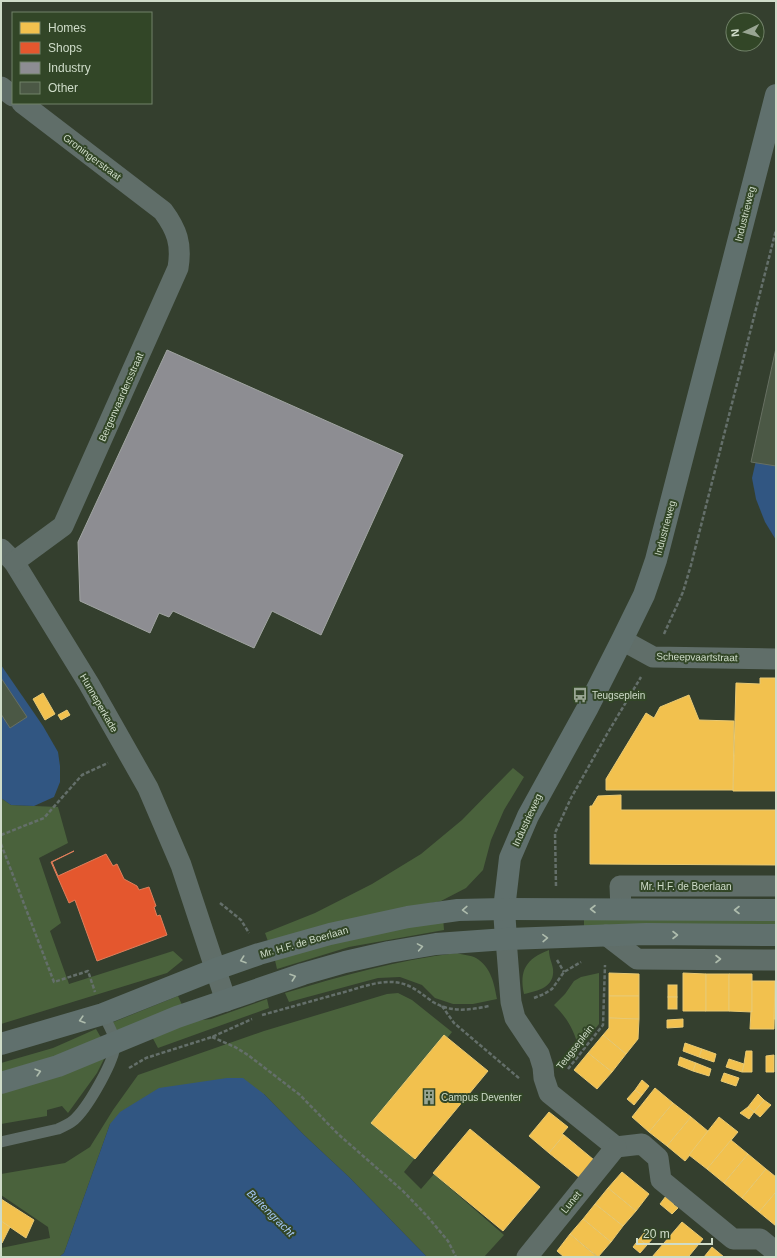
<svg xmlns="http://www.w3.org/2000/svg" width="777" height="1258" viewBox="0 0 777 1258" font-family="Arial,sans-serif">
  <rect width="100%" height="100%" fill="#343f2e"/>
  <g fill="#4a623c">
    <polygon points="513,768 524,777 504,810 491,840 483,870 466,888 441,901 390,912 269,944 265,933 315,913 372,884 421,854 462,820"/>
    <polygon points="1,798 11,805 58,807 68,843 39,858 61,923 50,931 69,984 173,951 183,960 167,973 1,1024"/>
    <polygon points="584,915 776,916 776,928 584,927"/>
    <polygon points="443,917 444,930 349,947 277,969 274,956"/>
    <path d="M549,950C549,958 552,962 553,969C555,987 538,991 524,994C519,970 526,959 549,950Z"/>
    <path d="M457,953C463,955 471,955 476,958C491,967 494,983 497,999L473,1004H453L435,998L422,985L400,977L378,978L289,1002L285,993C341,976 398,960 457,953Z"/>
    <path d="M599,973V1024L579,1049C574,1030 568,1019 554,1005L565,994L574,981L581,977Z"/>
    <polygon points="398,993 412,1000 452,1032 392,1107 431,1138 404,1172 421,1189 434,1174 504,1235 484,1257 427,1257 349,1177 304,1135 264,1094 110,1124 64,1253 59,1257 1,1257 1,1248 50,1238 48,1227 1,1195 1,1174 65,1163 90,1147 113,1110 138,1075 264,1031 387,994"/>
    <polygon points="178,996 183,1007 116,1034 111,1023"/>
    <polygon points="267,999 269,1008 158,1048 150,1033 176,1023 211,1019"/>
    <polygon points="96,1029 103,1041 1,1076 1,1063 53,1048"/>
    <polygon points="107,1053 97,1073 68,1113 62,1106 47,1110 47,1116 1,1124 1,1086"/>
  </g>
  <g fill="#315682">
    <polygon points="776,373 776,540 765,522 756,499 752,478"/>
    <polygon points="1,665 43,726 58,752 60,766 60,782 54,797 34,806 11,805 1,798"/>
    <polygon points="227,1078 243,1078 264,1094 304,1135 349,1177 427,1257 59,1257 64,1253 110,1124 120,1112 159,1088"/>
  </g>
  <g fill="#f2c14e" stroke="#e8c973">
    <polygon points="760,678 776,678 776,791 733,791 736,683 760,684"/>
    <polygon points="43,693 55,714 45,720 33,699"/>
    <polygon points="689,695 699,720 734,721 733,790 606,790 606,779 646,713 654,718 660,707"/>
    <polygon points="67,710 70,715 61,720 58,715"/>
    <polygon points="621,795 621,810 776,810 776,865 590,864 590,806 592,806 598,796"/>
    <polygon points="609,973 639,974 639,996 609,996"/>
    <polygon points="683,973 706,974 706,1011 683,1011"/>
    <rect x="706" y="974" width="23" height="37"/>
    <polygon points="729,974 752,974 752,1012 729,1011"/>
    <polygon points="752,981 775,981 774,1029 750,1029 751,1011 752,1012"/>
    <polygon points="775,981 776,981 776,1019 774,1019"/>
    <rect x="668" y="985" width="9" height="12"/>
    <polygon points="609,996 639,996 639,1019 609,1018"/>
    <rect x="668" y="997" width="9" height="12"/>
    <polygon points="609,1018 639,1019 638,1039 626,1054 603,1035 609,1028"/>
    <polygon points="683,1019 683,1027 667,1028 667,1020"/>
    <polygon points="444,1035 488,1071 415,1159 371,1123"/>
    <polygon points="603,1035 626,1054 612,1072 588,1053"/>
    <polygon points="685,1043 702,1049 699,1057 683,1051"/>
    <polygon points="702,1049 716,1054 714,1062 699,1057"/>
    <polygon points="746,1051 752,1051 752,1072 742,1072 744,1064"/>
    <polygon points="588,1053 612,1072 597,1089 574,1070"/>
    <polygon points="774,1055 774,1072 766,1072 766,1056"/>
    <polygon points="680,1057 696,1063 693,1071 678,1065"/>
    <polygon points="729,1059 744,1064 742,1072 726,1067"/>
    <polygon points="696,1063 711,1069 709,1076 693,1071"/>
    <polygon points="724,1073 739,1078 736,1086 721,1081"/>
    <polygon points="642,1080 649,1086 642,1095 635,1090"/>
    <polygon points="655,1088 673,1103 649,1132 632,1117"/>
    <polygon points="635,1090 642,1095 634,1105 627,1099"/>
    <polygon points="758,1094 764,1100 754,1112 748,1107"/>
    <polygon points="764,1100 771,1105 760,1117 754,1112"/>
    <polygon points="673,1103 691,1117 667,1146 649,1132"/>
    <polygon points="748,1107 754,1112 749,1119 740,1113"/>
    <polygon points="549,1112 568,1127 562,1134 564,1135 549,1153 529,1136"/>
    <polygon points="691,1117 709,1132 685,1161 667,1146"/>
    <polygon points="719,1117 738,1132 707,1169 689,1155"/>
    <polygon points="470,1129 540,1187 503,1231 433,1173"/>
    <polygon points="564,1135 594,1160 580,1178 549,1153"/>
    <polygon points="731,1140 748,1154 724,1183 707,1169"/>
    <polygon points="748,1154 766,1169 742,1198 724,1183"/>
    <polygon points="766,1169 776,1177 776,1192 759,1212 742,1198"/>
    <polygon points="622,1172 649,1194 636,1211 608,1188"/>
    <polygon points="608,1188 636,1211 623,1226 595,1204"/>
    <polygon points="776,1192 776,1226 759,1212"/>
    <polygon points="666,1196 674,1202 673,1204 678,1208 672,1214 660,1204"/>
    <polygon points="1,1199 34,1220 26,1238 1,1221"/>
    <polygon points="595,1204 623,1226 611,1242 583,1219"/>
    <polygon points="583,1219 611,1242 598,1257 570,1234"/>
    <polygon points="1,1221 10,1227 2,1243 1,1242"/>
    <polygon points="682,1222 703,1239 689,1256 688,1257 652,1257"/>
    <polygon points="646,1231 654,1237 647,1245 639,1239"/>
    <polygon points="570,1234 597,1257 564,1257 557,1251"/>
    <polygon points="639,1239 647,1245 640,1253 633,1247"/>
    <polygon points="712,1247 724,1257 704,1257"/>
  </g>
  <polygon fill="#e4572e" stroke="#de7f5c" points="74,851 52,862 58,876 106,854 113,866 117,864 124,879 137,886 139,890 149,887 156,906 154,907 157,916 160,915 167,935 97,961 75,900 69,903 51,862"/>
  <polygon fill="#8d8d92" stroke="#a1a5a2" points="167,350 403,455 321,635 272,611 254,648 173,611 169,617 159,613 150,633 80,601 78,542"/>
  <g fill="#4b5845" stroke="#677062">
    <polygon points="776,348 776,466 751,462"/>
    <polygon points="1,678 27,717 10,728 1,714"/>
  </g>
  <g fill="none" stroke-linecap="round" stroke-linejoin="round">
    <g stroke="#646f6a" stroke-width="2.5" stroke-dasharray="4 2" stroke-linecap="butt">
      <polyline points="664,634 683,592 691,565 776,230"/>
      <polyline points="1,835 44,818 82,775 108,763"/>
      <polyline points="1,844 54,982 88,971 95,992"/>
      <polyline points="556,886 555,833 571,798 607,734 641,677"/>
      <polyline points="220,903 241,920 249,933"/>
      <polyline points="557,960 564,972"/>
      <polyline points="534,998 544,994 552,989 564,972 581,962"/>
      <polyline points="442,1006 454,1023 520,1079"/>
      <path d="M262,1015C291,1007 319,999 348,991C362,987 378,981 393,982C410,983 420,993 433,1002C451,1013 470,1010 489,1006"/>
      <polyline points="212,1037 235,1047 248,1055 300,1095 338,1134 403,1191 427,1216 448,1241 456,1257"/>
      <polyline points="129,1068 146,1058 212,1037 252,1019"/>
      <polyline points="568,1069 603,1025 605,965"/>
    </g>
    <path stroke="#606e69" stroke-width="11" d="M1,1142L58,1129C64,1126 72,1123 76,1118C88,1106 117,1058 115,1042C115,1036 106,1020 103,1014"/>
    <g stroke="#606e69" stroke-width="21">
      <polyline points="1,87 13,96"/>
      <polyline points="1,549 14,562 89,684 148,788 181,865 226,1001"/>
      <path d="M14,562L63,526L178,268C182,244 177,230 163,211L22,103"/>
      <polyline points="622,640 653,657 776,659"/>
      <polyline points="621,909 620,886 776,886"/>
      <polyline points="606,935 637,959 776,960"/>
      <polyline points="506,939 511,1002 515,1018 539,1054 543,1067 544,1078 549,1093 616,1147 642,1144 658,1158 661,1180 733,1239 760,1239 776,1252"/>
      <polyline points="527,1257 616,1147"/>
    </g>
    <g stroke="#60706d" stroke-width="22">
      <polyline points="506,939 504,909 510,858 528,816 587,709 622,640 644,595 656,560 776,95"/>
      <polyline points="1,1044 103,1014 216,969 259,954 330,934 408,917 458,910 504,909 776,910"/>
      <polyline points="1,1083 58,1066 177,1017 303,974 345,962 389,952 436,944 506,939 646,934 776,935"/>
    </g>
  </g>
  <defs><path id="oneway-chevron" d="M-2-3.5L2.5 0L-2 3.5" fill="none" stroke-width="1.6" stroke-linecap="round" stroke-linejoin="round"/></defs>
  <g stroke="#aebcad">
    <use href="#oneway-chevron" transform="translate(593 909) rotate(-180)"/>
    <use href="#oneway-chevron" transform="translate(465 910) rotate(178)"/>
    <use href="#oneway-chevron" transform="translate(737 910) rotate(-180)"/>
    <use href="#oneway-chevron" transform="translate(675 935)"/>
    <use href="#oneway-chevron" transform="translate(545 938) rotate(-2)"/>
    <use href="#oneway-chevron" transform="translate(420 947) rotate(-10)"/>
    <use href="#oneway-chevron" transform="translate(243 960) rotate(161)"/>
    <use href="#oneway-chevron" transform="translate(293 977) rotate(-19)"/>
    <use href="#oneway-chevron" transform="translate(82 1020) rotate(163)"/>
    <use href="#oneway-chevron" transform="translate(38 1072) rotate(-16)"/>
  </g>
  <use stroke="#aebbac" href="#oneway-chevron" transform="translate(718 959)"/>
  <defs>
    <g id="bus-bare" transform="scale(1.2)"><path d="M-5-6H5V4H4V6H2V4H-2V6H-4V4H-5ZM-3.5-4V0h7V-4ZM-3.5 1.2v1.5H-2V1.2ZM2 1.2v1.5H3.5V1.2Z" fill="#99a593" stroke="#324627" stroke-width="2.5" paint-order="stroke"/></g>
    <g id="building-bare" transform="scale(1.2)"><path d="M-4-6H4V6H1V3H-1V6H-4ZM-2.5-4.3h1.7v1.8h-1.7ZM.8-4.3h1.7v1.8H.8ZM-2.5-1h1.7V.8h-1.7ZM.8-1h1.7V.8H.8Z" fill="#99a593" stroke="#324627" stroke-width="2.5" paint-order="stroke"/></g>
  </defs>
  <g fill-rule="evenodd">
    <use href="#bus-bare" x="580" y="695"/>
    <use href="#building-bare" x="429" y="1097"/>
  </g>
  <g text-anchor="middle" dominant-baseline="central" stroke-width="4" stroke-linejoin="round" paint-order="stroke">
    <g font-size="10" fill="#cfdcc9" stroke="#324627">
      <text transform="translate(92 157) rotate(37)">Groningerstraat</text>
      <text transform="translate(745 214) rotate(-76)">Industrieweg</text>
      <text transform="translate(121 397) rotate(-66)">Bergenvaardersstraat</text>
      <text transform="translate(665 528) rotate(-75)">Industrieweg</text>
      <text transform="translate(697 657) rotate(1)">Scheepvaartstraat</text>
      <text transform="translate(99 703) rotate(60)">Hunneperkade</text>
      <text transform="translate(527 820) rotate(-65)">Industrieweg</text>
      <text x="686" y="886">Mr. H.F. de Boerlaan</text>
      <text transform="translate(304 942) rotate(-16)">Mr. H.F. de Boerlaan</text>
      <text transform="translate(575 1047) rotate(-52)">Teugseplein</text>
      <text transform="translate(571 1202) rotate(-51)">Lunet</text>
    </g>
    <g font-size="10" fill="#cfdcc9" stroke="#324627" text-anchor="start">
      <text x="592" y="695">Teugseplein</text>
      <text x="441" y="1097">Campus Deventer</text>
    </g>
    <g font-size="11" font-style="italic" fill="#a5c7f4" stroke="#324627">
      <text transform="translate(271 1213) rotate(45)">Buitengracht</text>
    </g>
  </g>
  <rect width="777" height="1258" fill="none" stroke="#cfdcc9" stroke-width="4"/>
  <rect x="12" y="12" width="140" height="92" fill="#324627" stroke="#718268"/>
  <rect x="20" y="22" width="20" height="12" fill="#f2c14e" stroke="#718268"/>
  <text x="48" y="32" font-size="12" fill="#cfdcc9">Homes</text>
  <rect x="20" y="42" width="20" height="12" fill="#e4572e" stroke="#718268"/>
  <text x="48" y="52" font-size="12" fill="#cfdcc9">Shops</text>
  <rect x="20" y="62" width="20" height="12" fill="#8d8d92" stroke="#718268"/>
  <text x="48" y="72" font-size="12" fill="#cfdcc9">Industry</text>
  <rect x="20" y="82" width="20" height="12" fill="#4b5845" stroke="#718268"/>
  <text x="48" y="92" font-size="12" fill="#cfdcc9">Other</text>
  <g transform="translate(745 32) rotate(265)"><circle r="19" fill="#324627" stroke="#718268"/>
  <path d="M0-3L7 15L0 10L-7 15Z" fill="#99a593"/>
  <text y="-6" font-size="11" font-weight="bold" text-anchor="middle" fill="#cfdcc9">N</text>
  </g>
  <path d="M637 1238v6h75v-6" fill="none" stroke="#cfdcc9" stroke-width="2"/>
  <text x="643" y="1238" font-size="12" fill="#cfdcc9" stroke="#324627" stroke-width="3" paint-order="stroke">20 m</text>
</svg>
